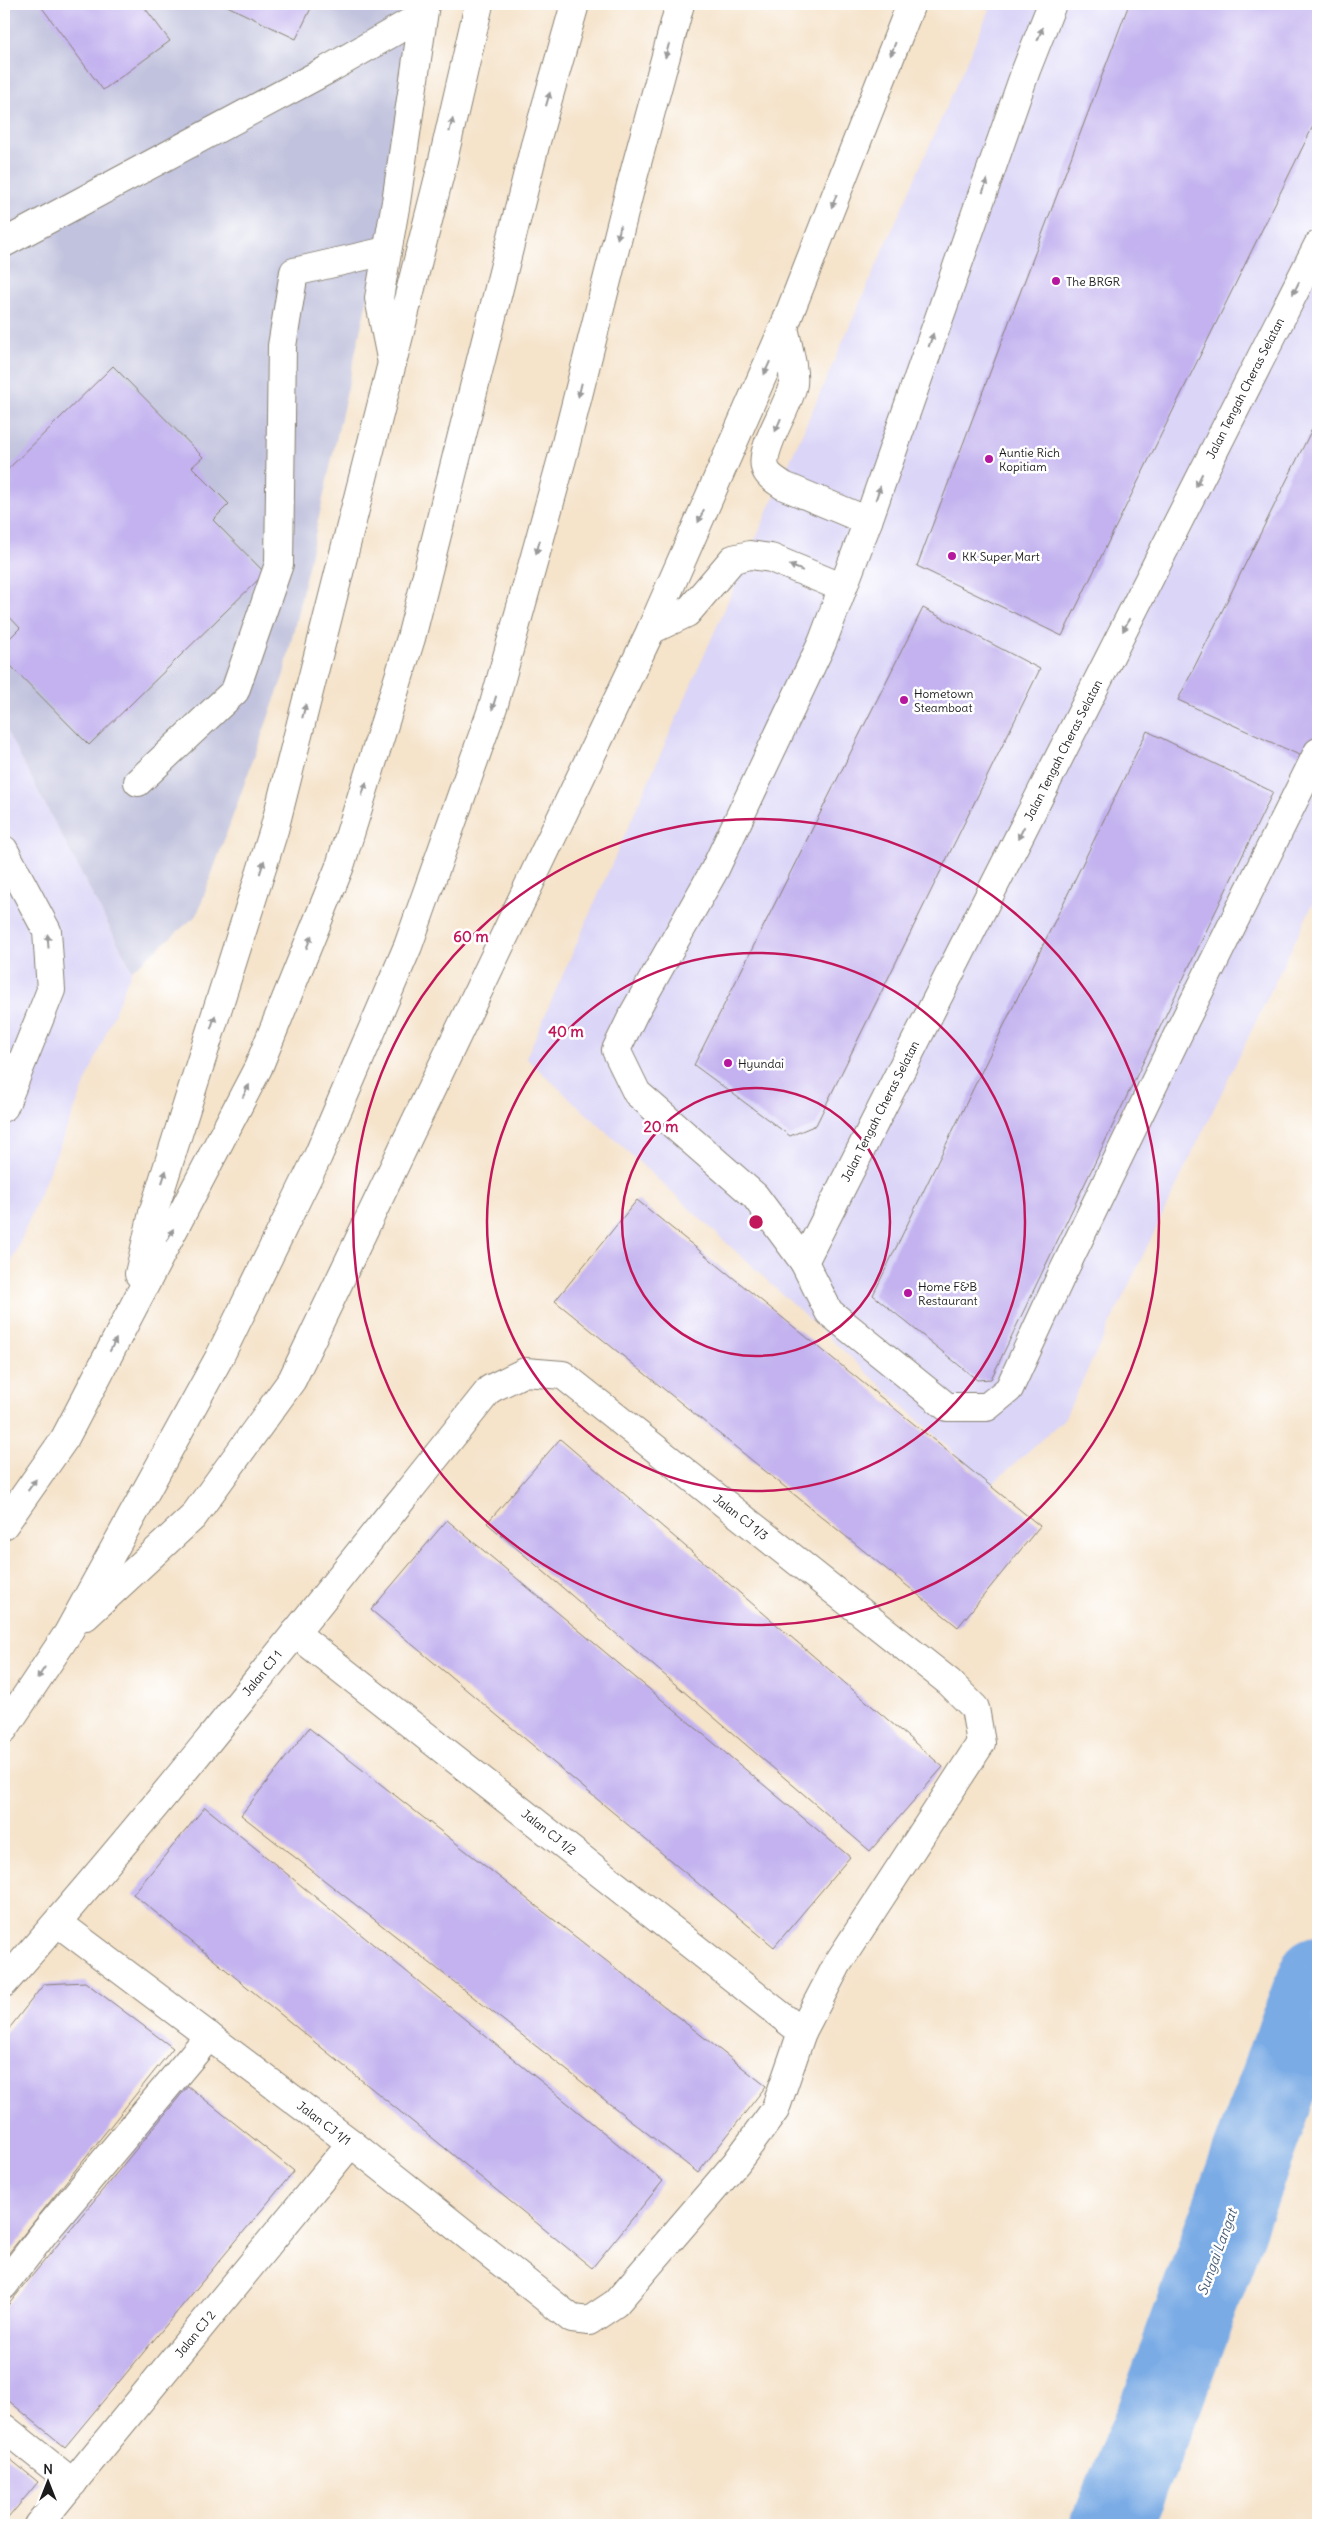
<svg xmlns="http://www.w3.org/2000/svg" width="1322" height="2529" viewBox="0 0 1322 2529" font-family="Delius,sans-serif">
  <rect width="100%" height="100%" fill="#fff"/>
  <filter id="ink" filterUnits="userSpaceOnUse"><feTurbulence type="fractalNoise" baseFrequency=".02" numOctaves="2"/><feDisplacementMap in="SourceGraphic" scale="10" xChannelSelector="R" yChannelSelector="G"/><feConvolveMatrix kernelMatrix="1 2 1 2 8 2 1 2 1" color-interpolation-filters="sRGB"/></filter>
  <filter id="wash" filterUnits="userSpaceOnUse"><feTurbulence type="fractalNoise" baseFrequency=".0096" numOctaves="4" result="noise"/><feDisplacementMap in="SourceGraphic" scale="20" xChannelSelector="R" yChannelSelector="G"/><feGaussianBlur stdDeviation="1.12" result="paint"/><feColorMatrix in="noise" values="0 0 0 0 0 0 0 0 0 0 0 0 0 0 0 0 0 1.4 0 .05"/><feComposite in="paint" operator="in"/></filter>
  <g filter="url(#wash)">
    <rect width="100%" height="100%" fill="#f5e3ca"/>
    <g fill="#dbd6f7">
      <polygon points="992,4 1318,4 1318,893 1064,1419 990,1486 526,1058"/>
      <polygon points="4,726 132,970 4,1281"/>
    </g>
    <polygon fill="#c1c2dd" points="4,4 433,4 284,674 197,915 132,970 4,726"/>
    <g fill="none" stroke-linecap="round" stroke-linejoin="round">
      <polyline stroke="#7aabe5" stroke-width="80" points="1111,2525 1160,2407 1318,1976"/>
    </g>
    <g id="blocks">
      <g fill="#c3b2ef">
        <polygon points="42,4 142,4 170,41 103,90 40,5"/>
        <polygon points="223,4 313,4 296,39"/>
        <polygon points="1129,4 1318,4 1318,116 1062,636 917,566"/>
        <polygon points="113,366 203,457 192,467 229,504 213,520 265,573 89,745 4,659 4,644 20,628 4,611 4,473"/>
        <polygon points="1318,417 1318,733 1306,758 1178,700"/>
        <polygon points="923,608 1040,669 816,1125 790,1136 694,1065"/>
        <polygon points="1147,731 1273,792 991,1379 977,1380 873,1295"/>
        <polygon points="637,1200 1040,1526 958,1627 555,1301"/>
        <polygon points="560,1439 943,1767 870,1851 487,1523"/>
        <polygon points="447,1520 850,1857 774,1947 371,1610"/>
        <polygon points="309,1728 766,2086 698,2173 241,1815"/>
        <polygon points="205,1807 663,2181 592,2268 133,1894"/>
        <polygon points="85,1982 173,2048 4,2259 4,2035 44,1984"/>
        <polygon points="188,2086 294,2171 65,2447 4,2397 4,2310"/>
        <polygon points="4,2454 38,2482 4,2523"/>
      </g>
    </g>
  </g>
  <g filter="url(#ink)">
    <use href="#blocks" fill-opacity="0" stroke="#888073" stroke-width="1"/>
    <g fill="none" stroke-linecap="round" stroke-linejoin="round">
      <g stroke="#888073" stroke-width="30">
        <g id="lane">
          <polyline points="1052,4 1026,70 868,521 822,643 715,869 634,1013 616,1050 637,1093 755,1196 804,1262 1318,245"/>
          <polyline points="4,243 327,70 423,15"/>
          <path d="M784,327C787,343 795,370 793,384C789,407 760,447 765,467C767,476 777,481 784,486L868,521"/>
          <polyline points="392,363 379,298 396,202 425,4"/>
          <polyline points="651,630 687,613 733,559 750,555 771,558 841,587"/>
          <polyline points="138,782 235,691 279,564 282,346 294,272 386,251"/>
          <polyline points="804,1262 829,1312 947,1407 987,1407 1009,1389 1063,1272 1181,1028 1318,752"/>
          <polyline points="4,2285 44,2233 209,2036"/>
        </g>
      </g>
      <g stroke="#888073" stroke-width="30">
        <g id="street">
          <polyline points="4,850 47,931 51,990 4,1107"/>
          <polyline points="295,1633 802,2032"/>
          <path d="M4,1983C173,1791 330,1589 490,1389L525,1372L563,1375L949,1682L975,1708L981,1743L838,1963L802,2032L775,2110L736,2163L616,2303L589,2321L572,2319L351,2143L57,1922"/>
          <polyline points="4,2428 73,2483"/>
          <polyline points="38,2525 351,2143"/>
        </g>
      </g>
      <g stroke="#888073" stroke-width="30">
        <g id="highway">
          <polyline points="139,1274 153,1213 274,830 440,173 479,4"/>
          <polyline points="4,1525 65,1438 258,1068 340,866 411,638 535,145 575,4"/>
          <polyline points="86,1616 193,1517 292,1380 651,630 784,327 911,4"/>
          <polyline points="4,1729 68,1633 219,1358 318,1156 408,946 494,704 563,455 631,185 680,4"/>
        </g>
      </g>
      <use href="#lane" stroke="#fff" stroke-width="28"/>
      <use href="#street" stroke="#fff" stroke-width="28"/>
      <use href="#highway" stroke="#fff" stroke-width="28"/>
    </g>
    <defs><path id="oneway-solid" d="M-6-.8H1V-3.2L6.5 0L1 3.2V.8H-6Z" transform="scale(1.25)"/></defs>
    <g fill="#999">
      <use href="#oneway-solid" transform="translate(1040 34) rotate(-69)"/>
      <use href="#oneway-solid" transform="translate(893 49) rotate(111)"/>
      <use href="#oneway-solid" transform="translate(667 51) rotate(105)"/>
      <use href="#oneway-solid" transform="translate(548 99) rotate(-74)"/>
      <use href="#oneway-solid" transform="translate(451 125) rotate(-77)"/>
      <use href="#oneway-solid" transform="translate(985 186) rotate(-71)"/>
      <use href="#oneway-solid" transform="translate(834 201) rotate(111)"/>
      <use href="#oneway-solid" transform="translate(619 232) rotate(104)"/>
      <use href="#oneway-solid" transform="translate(1296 288) rotate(117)"/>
      <use href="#oneway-solid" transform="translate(931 340) rotate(-71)"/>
      <use href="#oneway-solid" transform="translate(767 368) rotate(114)"/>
      <use href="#oneway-solid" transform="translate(580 390) rotate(104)"/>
      <use href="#oneway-solid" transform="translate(778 425) rotate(113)"/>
      <use href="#oneway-solid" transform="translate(1199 480) rotate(117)"/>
      <use href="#oneway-solid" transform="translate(878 493) rotate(-71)"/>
      <use href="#oneway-solid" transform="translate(701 516) rotate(114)"/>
      <use href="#oneway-solid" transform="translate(538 547) rotate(106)"/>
      <use href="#oneway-solid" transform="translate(796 568) rotate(-157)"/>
      <use href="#oneway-solid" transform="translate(1126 625) rotate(117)"/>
      <use href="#oneway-solid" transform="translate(494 703) rotate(107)"/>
      <use href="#oneway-solid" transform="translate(304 711) rotate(-76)"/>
      <use href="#oneway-solid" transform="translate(364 789) rotate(-73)"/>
      <use href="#oneway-solid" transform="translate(1021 833) rotate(117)"/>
      <use href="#oneway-solid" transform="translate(262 867) rotate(-72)"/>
      <use href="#oneway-solid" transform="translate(48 941) rotate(-94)"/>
      <use href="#oneway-solid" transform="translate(309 942) rotate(-68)"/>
      <use href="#oneway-solid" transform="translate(213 1022) rotate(-72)"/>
      <use href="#oneway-solid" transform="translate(246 1091) rotate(-62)"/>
      <use href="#oneway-solid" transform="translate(164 1177) rotate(-72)"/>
      <use href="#oneway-solid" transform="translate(170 1235) rotate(-62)"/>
      <use href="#oneway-solid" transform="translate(113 1345) rotate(-63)"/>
      <use href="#oneway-solid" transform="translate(32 1485) rotate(-55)"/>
      <use href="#oneway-solid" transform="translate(41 1673) rotate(123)"/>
    </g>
  </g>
  <g fill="none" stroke="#c2185b" stroke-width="2.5">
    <circle cx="756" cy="1222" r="134"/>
    <circle cx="756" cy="1222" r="269"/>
    <circle cx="756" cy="1222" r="403"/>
  </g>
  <g fill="#b5179e" stroke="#fff" stroke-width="2">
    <circle cx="1056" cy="281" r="5"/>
    <circle cx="989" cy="459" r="5"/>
    <circle cx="952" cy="556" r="5"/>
    <circle cx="904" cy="700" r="5"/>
    <circle cx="728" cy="1063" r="5"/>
    <circle cx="908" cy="1293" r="5"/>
  </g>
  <g text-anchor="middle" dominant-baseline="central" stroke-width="5" stroke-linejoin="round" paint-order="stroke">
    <g font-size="12" fill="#1c1c1c" stroke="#fff" text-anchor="start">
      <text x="1066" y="281">The BRGR</text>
      <text x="999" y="452">Auntie Rich<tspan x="999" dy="14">Kopitiam</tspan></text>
      <text x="962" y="556">KK Super Mart</text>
      <text x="914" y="693">Hometown<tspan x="914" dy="14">Steamboat</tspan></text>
      <text x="738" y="1063">Hyundai</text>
      <text x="918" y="1286">Home F&amp;B<tspan x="918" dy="14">Restaurant</tspan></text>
    </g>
    <g font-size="12" fill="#1c1c1c" stroke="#fff">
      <text transform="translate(1245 388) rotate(-63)">Jalan Tengah Cheras Selatan</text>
      <text transform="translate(1063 750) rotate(-63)">Jalan Tengah Cheras Selatan</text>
      <text transform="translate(880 1111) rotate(-63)">Jalan Tengah Cheras Selatan</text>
      <text transform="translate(741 1517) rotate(38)">Jalan CJ 1/3</text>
      <text transform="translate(262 1673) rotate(-51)">Jalan CJ 1</text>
      <text transform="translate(549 1832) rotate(38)">Jalan CJ 1/2</text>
      <text transform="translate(324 2123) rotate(37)">Jalan CJ 1/1</text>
      <text transform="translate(195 2334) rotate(-51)">Jalan CJ 2</text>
    </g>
    <g font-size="14" font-style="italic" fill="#465c76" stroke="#fff">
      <text transform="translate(1217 2252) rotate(-70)">Sungai Langat</text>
    </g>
  </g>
  <circle cx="756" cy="1222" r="8" fill="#c2185b" stroke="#fff" stroke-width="2.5"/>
  <g font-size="15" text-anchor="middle" font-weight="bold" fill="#c2185b" stroke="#fff" stroke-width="5" stroke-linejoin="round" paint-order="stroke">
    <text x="471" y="942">60 m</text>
    <text x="566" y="1037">40 m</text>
    <text x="661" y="1132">20 m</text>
  </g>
  <rect width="1322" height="2529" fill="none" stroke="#fff" stroke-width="20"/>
  <g transform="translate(48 2482)" stroke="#ffffff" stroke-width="4" paint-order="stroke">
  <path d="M0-4L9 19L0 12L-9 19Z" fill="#1c1c1c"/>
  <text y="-8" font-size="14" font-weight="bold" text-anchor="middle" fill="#1c1c1c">N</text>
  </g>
</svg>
